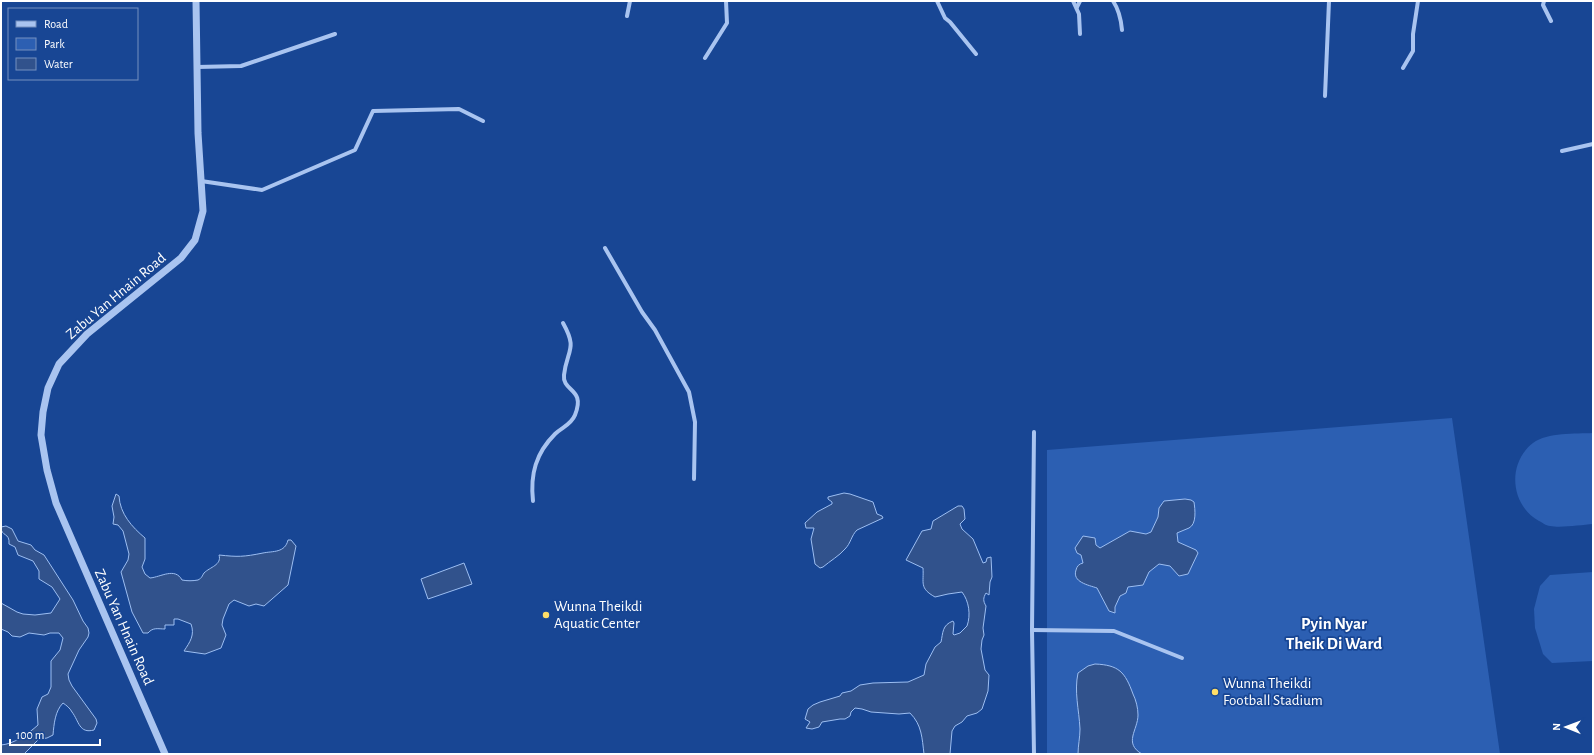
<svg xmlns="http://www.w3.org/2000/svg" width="1594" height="755" viewBox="0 0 1594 755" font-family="'Alegreya Sans',sans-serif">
  <rect width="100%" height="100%" fill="#184694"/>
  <g fill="#2c5fb2">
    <polygon points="1452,418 1500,754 1047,754 1047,450"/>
    <path d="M1593,433V524C1581,525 1561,528 1550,526C1546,526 1542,522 1539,521C1510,505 1507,463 1533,443C1548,432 1575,434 1593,433Z"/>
    <polygon points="1593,572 1593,661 1552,663 1543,654 1535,628 1534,609 1540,586 1550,575"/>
  </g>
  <g fill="#31528c" stroke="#9cbef2">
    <path d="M844,493L850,494L873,502L877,514L882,516L883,518L857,530C851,536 851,543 845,549C839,556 830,561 823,567L820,568L815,564L811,539L814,528H806L805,523L817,512L832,504V502L828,499V497Z"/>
    <path d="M116,494L119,496C120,514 132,527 145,538V559L142,567L145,574L150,578C161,577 175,567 182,580C187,581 193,581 198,580C202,578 202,576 204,573C210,567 222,565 219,555C238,557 243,557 263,553C273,551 285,553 288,540H291L296,546L288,585L264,606L256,604L249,606L234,600L229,604L223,619L222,625L226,635L221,648L205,654L184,651C190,642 195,635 191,624L178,619H174V625H165V629C158,629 153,627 148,633H143L132,612L121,572L128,560L129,554L123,531L118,525L113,524L114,517L112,506Z"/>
    <path d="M1185,499L1191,500L1194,502C1195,509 1197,524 1189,528C1185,530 1181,531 1177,533L1178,542L1196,550L1198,553L1189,572L1188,574L1179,576L1170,566L1159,564L1149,572L1143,585L1128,587L1126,593L1120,596L1115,607V613L1109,611L1097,588C1088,585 1072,582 1076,570C1077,566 1079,564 1083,563L1081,555L1077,553L1075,548L1083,536L1095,538L1096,545L1100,548L1130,531L1146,534L1151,532L1158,517L1159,508L1164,501Z"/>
    <path d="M958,506H962L964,509L965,519L960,524L962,529L973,539L983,563L986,562L987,558L991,557L992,577L990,582L989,595L986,593C983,598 983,601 986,606L983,628L984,635L982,640L981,649L985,670L989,675L988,691L982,709L977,713L967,716L962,722L955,726L952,731L950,754H924C922,738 922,725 910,713L899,714L871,712L862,709L855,708L851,712L850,716L845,719H840L822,722L819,727L812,729L806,728L810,722L805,719L808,709L813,705L820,702L840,696L842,693L851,691L860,685L873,683L908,682L924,675L926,664L935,647L941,642C943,633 942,625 953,621L954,623L953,634L954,635L960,633L967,626C971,615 969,601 962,592L948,594L935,597C919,588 924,583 923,568L906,560L922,531L931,529L933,521Z"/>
    <path d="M6,526L12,529L18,541L31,545L35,550L44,555L73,600L83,621L88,628L89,633L88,637L79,650L68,674L69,680L72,686L96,719L97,723L94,730C79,734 79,721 72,712C70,708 66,705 63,703C55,711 54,724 53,735L47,738L39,739L24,754H1V745C14,744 28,734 38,725L37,709L42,697L48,694L51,687V661L60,650L63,638L59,633H50L44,635L29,633L20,637L12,636L8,632L1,629V603L17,612L23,614L35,615L51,613L60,599L52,587L39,579V571L33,561L18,555L15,547L9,544C10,532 1,537 1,527Z"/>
    <polygon points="464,563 472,584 428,599 421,579"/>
    <path d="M1095,664C1119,665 1125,672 1133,694C1136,700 1138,708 1138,715C1138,730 1123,743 1142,754H1078C1078,746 1080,737 1080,729C1079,709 1074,692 1078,673L1088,666Z"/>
  </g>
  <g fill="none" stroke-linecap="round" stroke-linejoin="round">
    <g stroke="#a9c4f0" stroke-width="4">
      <polyline points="937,1 945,18 950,22 976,54"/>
      <polyline points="1073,1 1079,14 1080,34"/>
      <path d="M1113,1C1119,10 1121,19 1122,30"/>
      <polyline points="1544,1 1543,5 1551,21"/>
      <polyline points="1077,7 1080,1"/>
      <polyline points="627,16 630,1"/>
      <polyline points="705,58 727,23 726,1"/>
      <polyline points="197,67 241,66 335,34"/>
      <polyline points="1403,68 1413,51 1413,34 1418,1"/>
      <polyline points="1325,96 1329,1"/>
      <polyline points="1562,151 1593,144"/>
      <polyline points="201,181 262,190 355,150 373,111 459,109 483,121"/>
      <polyline points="605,248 642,312 655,330 689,392 695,422 694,479"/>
      <path d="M533,501C530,474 536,453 555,434C562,427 571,425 575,415C586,388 562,392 564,375C567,349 578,350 563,323"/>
      <polyline points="1032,630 1114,631 1182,658"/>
      <polyline points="1034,754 1032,630 1034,432"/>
    </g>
    <polyline stroke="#a9c4f0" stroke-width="7" points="165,754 56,503 47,470 41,435 43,412 48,388 59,364 87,334 181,258 195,240 203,211 198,133 196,1"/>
  </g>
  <g fill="#ffde68" stroke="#184694" stroke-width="1.5">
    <circle cx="546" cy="615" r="4"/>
    <circle cx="1215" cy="692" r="4"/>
  </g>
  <g text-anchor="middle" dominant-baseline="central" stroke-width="3.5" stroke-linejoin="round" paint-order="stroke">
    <g font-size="15" fill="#fff" stroke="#184694">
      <text transform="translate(116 296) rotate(-40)">Zabu Yan Hnain Road</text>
      <text transform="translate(124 627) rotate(66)">Zabu Yan Hnain Road</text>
    </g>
    <g font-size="15" fill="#fff" stroke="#184694" text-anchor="start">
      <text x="554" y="606">Wunna Theikdi<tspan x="554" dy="17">Aquatic Center</tspan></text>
      <text x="1223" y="683">Wunna Theikdi<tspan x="1223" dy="17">Football Stadium</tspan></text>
    </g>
    <g font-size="17" font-weight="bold" fill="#fff" stroke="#184694">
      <text x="1334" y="623">Pyin Nyar<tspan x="1334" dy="20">Theik Di Ward</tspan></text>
    </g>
  </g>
  <rect width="1594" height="755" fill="none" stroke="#ffffff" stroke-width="4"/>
  <rect x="8" y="8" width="130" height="72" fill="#184694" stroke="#7490bf"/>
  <rect x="16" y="21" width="20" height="6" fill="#a9c4f0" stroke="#7490bf"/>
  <text x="44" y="28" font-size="12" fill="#ffffff">Road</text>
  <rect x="16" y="38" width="20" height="12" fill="#2c5fb2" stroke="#7490bf"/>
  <text x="44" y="48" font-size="12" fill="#ffffff">Park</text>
  <rect x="16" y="58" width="20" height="12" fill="#31528c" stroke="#7490bf"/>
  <text x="44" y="68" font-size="12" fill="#ffffff">Water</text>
  <g transform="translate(1566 727) rotate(271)" stroke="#184694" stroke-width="3" paint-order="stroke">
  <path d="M0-3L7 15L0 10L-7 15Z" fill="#ffffff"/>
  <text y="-6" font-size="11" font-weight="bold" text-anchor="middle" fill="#ffffff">N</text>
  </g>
  <path d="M10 739v6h90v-6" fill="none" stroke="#ffffff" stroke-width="2"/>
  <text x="16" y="739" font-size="12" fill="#ffffff" stroke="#184694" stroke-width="3" paint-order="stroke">100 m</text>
</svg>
